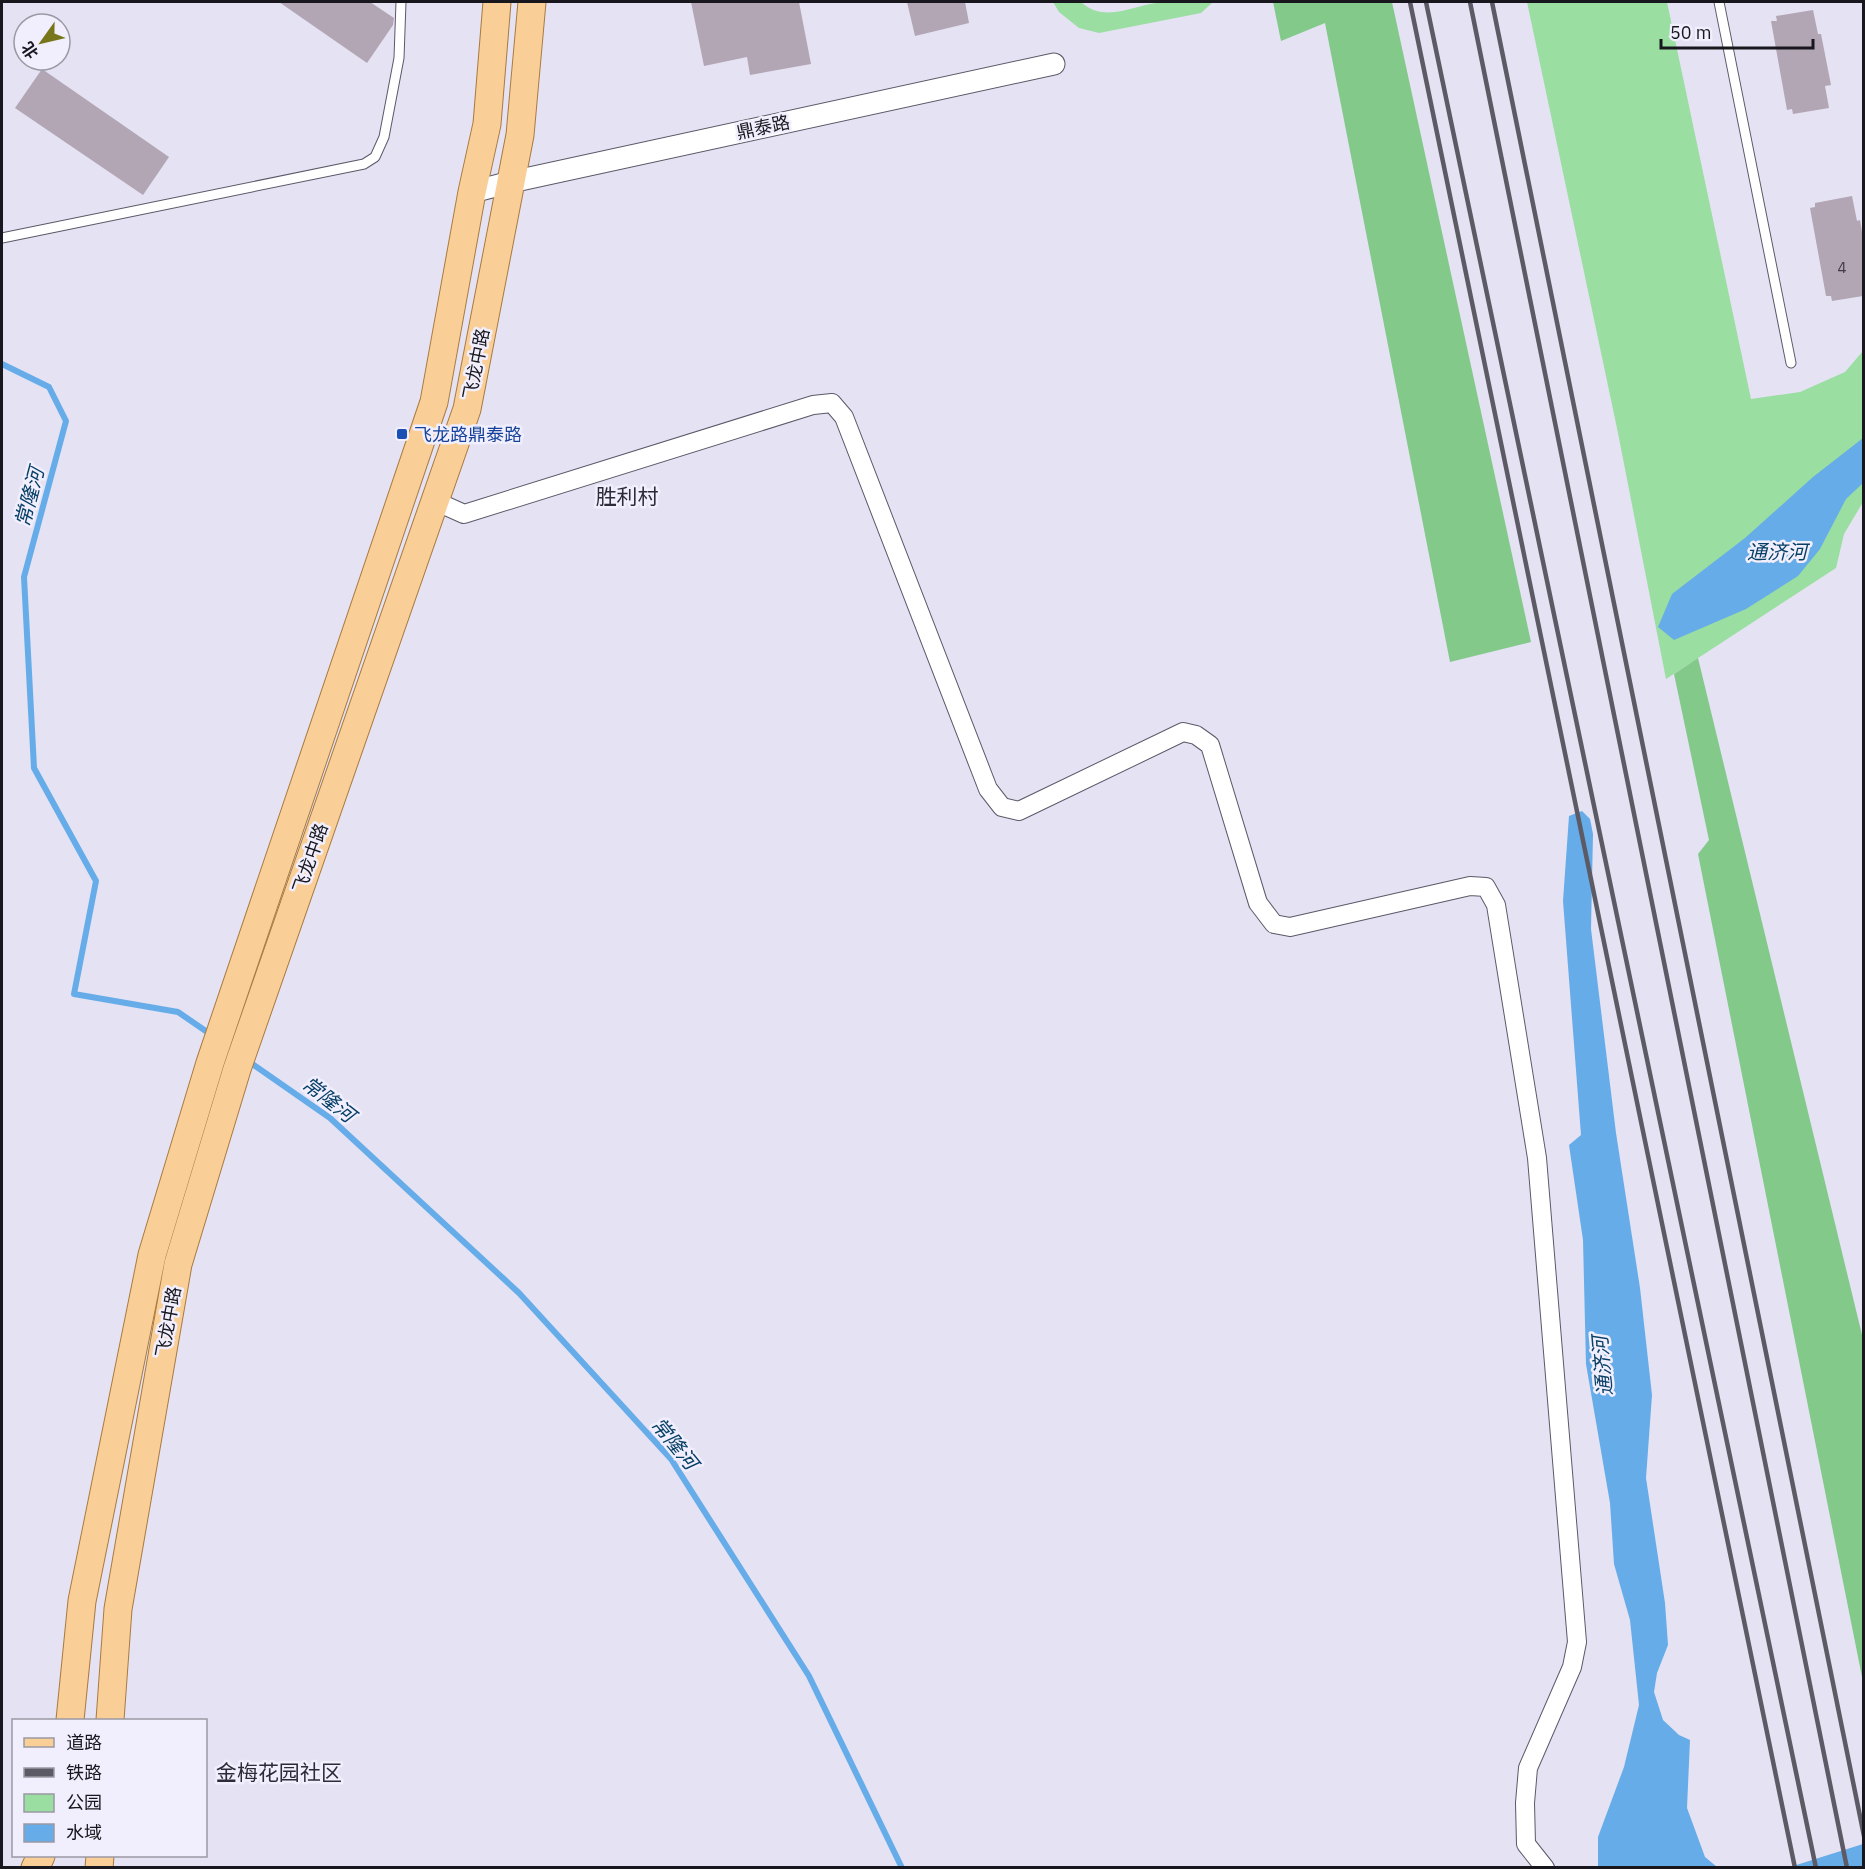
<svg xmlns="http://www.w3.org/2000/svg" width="1865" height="1869" viewBox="0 0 1865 1869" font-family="'IBM Plex Sans','Noto Sans SC',sans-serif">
  <rect width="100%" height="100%" fill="#e4e2f3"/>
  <g fill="#9adea1">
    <path d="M1053,2H1081C1106,25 1136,3 1165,2C1181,1 1197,1 1213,2L1201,13L1099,33L1079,28L1059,12Z"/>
    <polygon points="1527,2 1667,2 1751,399 1800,392 1845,372 1863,351 1863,502 1844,534 1836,568 1666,679 1618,433"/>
  </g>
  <g fill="#82c98a">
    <polygon points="1273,2 1392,2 1531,642 1450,662 1325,23 1281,41"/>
    <polygon points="1698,658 1863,1339 1863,1682 1698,854 1709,840 1674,674"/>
  </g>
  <g fill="#66ace9">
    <polygon points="1863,438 1863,483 1846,499 1820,549 1798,576 1746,609 1674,640 1658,627 1672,594 1745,538 1813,477"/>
    <polygon points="1582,811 1590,819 1593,834 1591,929 1616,1133 1640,1288 1652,1395 1646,1478 1665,1603 1668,1645 1657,1673 1654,1692 1663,1720 1679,1735 1690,1740 1687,1808 1705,1857 1717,1867 1598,1867 1598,1837 1624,1767 1639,1705 1630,1620 1614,1564 1610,1503 1586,1364 1583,1240 1569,1145 1581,1135 1563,901 1569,816"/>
    <polygon points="1863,1844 1863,1867 1790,1867"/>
  </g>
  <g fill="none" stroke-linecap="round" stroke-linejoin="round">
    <g stroke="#66ace9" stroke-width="6">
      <polyline points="2,364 49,387 66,421 24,577 34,768 96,881 74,994 178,1012 213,1036"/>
      <polyline points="248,1061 330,1118 519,1293 671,1459 809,1676 902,1868"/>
    </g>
  </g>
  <g fill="#b2a6b4">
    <polygon points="279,2 370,2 394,18 393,25 367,63"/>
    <polygon points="691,2 799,2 811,64 750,75 747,57 704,66"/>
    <polygon points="907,2 965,2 969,23 915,36"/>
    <polygon points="1813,10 1818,34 1821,34 1831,85 1825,86 1829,108 1793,114 1792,109 1787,110 1771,21 1777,21 1776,16"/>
    <polygon points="42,69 169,157 143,195 15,108"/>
    <polygon points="1852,196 1857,221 1860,220 1863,238 1863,296 1832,301 1831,296 1826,296 1810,208 1815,207 1815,203"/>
  </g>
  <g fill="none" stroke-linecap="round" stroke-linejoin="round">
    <g stroke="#5b5968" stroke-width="11">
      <g id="service">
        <polyline points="1719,2 1791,363"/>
        <polyline points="2,238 364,164 375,157 384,137 399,58 401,2"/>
      </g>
    </g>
    <g stroke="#5b5968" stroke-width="20">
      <polyline id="minor" points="435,501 464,514 813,405 832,403 844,417 988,789 1002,807 1019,811 1183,732 1196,735 1210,745 1258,903 1274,924 1290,927 1470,886 1486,887 1496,905 1537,1158 1577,1642 1572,1667 1528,1768 1525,1803 1526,1844 1545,1868"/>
    </g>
    <g stroke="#5b5968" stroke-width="23">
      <polyline id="tertiary" points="472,192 511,182 1054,64"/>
    </g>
    <g stroke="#a97a3f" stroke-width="29">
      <g id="primary">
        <polyline points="70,1720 82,1601 152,1255 210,1063 434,402 472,192 487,124 497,2"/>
        <polyline points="110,1720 118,1609 178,1264 237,1069 467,409 520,135 532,2"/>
        <polyline points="35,1868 41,1856"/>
        <polyline points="99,1868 100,1856"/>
      </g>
    </g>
    <use href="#service" stroke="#fff" stroke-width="9"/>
    <use href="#minor" stroke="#fff" stroke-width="18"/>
    <use href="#tertiary" stroke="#fff" stroke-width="21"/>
    <use href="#primary" stroke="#facf97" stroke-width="27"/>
    <g stroke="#5c5b65" stroke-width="4.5">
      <polyline points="1410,2 1795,1868"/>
      <polyline points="1426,2 1816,1868"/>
      <polyline points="1470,2 1847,1868"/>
      <polyline points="1492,2 1864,1836"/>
    </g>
  </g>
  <rect fill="#1a4fb4" stroke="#f1effd" stroke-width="2" x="396" y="428" width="12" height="12" rx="3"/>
  <g text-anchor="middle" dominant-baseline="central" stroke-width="5" stroke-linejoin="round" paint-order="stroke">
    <g font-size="15" fill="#3e3b43">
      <text x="1842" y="267">4</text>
    </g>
    <g font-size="18" fill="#18171d" stroke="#f1effd">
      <text transform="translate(763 127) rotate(-12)">鼎泰路</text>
      <text transform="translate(476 364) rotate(-79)">飞龙中路</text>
      <text transform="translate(310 858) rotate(-71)">飞龙中路</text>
      <text transform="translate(168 1322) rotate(-80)">飞龙中路</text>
    </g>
    <g font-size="18" fill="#164399" stroke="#f1effd" text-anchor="start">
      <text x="414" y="434">飞龙路鼎泰路</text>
    </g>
    <g font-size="20" font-style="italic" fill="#083f66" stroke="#f1effd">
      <text transform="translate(29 497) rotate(-75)">常隆河</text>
      <text x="1777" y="551">通济河</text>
      <text transform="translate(329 1099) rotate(38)">常隆河</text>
      <text transform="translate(1602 1366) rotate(-95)">通济河</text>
      <text transform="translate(675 1443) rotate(51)">常隆河</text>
    </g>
    <g font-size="21" fill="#2d2b38" stroke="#f1effd">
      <text x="627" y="496">胜利村</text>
      <text x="279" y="1772">金梅花园社区</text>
    </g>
  </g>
  <rect width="1865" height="1869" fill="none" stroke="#18171d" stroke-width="6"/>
  <rect x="12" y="1719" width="195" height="138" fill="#f1effd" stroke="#9a99a3" stroke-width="1.5"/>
  <rect x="24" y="1738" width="30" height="9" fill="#facf97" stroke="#9a99a3" stroke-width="1.5"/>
  <text x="66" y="1749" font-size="18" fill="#18171d">道路</text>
  <rect x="24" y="1768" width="30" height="9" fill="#5c5b65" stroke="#9a99a3" stroke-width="1.5"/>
  <text x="66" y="1779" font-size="18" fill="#18171d">铁路</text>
  <rect x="24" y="1794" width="30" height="18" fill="#9adea1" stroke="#9a99a3" stroke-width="1.5"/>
  <text x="66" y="1809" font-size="18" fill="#18171d">公园</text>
  <rect x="24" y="1824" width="30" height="18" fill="#66ace9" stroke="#9a99a3" stroke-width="1.5"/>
  <text x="66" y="1839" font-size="18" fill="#18171d">水域</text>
  <g transform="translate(42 42) rotate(236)"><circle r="28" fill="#f1effd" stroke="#9a99a3" stroke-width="1.5"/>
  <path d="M0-4.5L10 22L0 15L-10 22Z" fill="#78761b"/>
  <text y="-9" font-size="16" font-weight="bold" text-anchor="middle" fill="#18171d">北</text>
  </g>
  <path d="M1661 39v9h152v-9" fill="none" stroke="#18171d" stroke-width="3"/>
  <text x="1670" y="39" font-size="18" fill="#18171d" stroke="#f1effd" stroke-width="4.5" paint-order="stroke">50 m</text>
</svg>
